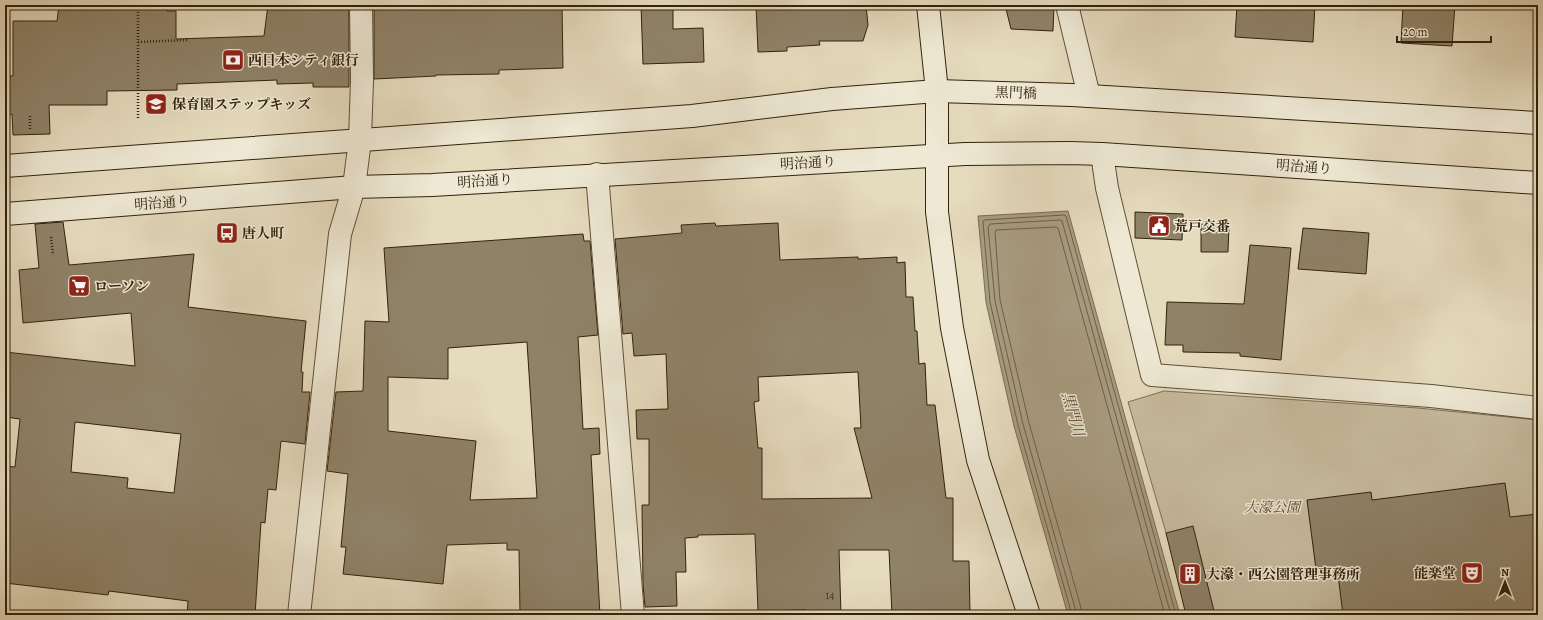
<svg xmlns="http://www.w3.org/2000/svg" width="1543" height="620" viewBox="0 0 1543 620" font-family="Alegreya,'Noto Serif JP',serif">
  <rect width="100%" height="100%" fill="#e5dbbd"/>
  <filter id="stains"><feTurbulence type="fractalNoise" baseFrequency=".005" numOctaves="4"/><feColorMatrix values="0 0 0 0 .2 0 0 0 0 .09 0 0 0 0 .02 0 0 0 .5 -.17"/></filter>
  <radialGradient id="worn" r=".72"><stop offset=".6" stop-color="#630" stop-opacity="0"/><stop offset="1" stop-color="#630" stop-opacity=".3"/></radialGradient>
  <polygon fill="#c7bc9f" stroke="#7c6f56" points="1164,391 1418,408 1538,420 1538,615 1190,615 1128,402"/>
  <polygon fill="#a89c81" stroke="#796b52" points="1068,211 1180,615 1068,615 1014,426 986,302 978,216"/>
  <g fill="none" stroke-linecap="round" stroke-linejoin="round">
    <g stroke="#6d5f46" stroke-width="1">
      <polyline points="1072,615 1018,425 990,302 983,222 984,220 1064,215 1066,216 1176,615"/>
      <polyline points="1077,615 1023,424 995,301 988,227 990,224 1060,220 1062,221 1171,615"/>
      <polyline points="1083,615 1029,423 1000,300 995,232 996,230 1056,227 1058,228 1165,615"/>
    </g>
  </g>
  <g fill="#8f8268" stroke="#32220c" fill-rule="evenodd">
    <polygon points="59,5 167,5 167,11 176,11 176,39 264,36 268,5 349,5 349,87 313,87 313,83 277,84 277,80 177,84 177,90 107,91 107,105 49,105 50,134 13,135 12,114 5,115 5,76 13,76 13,21 57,21"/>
    <polygon points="374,5 562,5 563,68 499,70 499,74 436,75 436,76 374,79"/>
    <polygon points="641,5 673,5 673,29 703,28 704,62 643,64"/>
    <polygon points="756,5 866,5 868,25 863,41 819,41 820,45 787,47 787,51 758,52"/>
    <polygon points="1005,5 1054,5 1053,31 1011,29"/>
    <polygon points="1237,5 1315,5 1313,42 1235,37"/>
    <polygon points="1403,5 1455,5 1452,46 1401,43"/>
    <polygon points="1135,212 1183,214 1182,240 1135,238"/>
    <path d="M63,222L69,265L194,254L188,307L306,321L301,372H303L302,392H310L305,444L281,441L276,490L268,489L265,523L261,522L255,615H187L188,601L109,591L108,595L5,583V466L15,467L20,419L5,417V352L135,366L131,313L23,323L19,270L39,268L35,224ZM75,422L181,434L174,493L127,488L128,478L71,472Z"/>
    <path d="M715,223L716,226L778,223L780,260L858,257V259L897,257V263L905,262L906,297H913L915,331H917L919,364L925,363L927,405H935L946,498H953V561H969L970,614L892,615L889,550H839L841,615H806V610L758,611L755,534L698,535V537L685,538L686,572H676L677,606L645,607L643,584L642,505H649V439H637L636,410L668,409L666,354L634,356L632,333L623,334L615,239L682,233L681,225ZM858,372L861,428H854L872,498L762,499V448H758L754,402L759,401L758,377Z"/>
    <polygon points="1201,224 1229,225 1228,252 1201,252"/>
    <polygon points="1303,228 1369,233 1366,274 1298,269"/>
    <path d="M583,234L584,241H590L598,335L578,337L583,429L599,428L600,454L591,455L600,615H520L519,550H507V543L447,545L443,584L343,574L346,547H341L348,474L327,471L336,392L363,391L365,321L389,322L384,248ZM527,342L537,498L470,500L476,441L388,431V377L448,379V348Z"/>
    <polygon points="1250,245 1291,248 1281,360 1240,356 1240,353 1183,352 1183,345 1165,345 1167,302 1244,304"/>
    <polygon points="1505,483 1510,517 1538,514 1538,615 1343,615 1337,567 1316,569 1307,500 1371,492 1372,500"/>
    <polygon points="1193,526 1215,615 1186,615 1166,533"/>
  </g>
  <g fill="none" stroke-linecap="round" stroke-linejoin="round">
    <g stroke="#5f5038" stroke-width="24">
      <g id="street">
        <polyline points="1067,5 1089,96"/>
        <polyline points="1102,154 1107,188 1152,375 1431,396 1538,408"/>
        <polyline points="597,174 633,615"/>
        <polyline points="299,615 340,234 354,187 360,140 362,80 361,5"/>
      </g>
    </g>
    <g stroke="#32220c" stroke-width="24">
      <g id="secondary">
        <polyline points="928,5 937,91 937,212 952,328 978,460 1029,615"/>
        <polyline points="5,166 692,116 832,99 937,91 1072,95 1538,123"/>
        <polyline points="5,214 354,187 432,185 965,154 1070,153 1102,154 1538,183"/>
      </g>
    </g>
    <g stroke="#32220c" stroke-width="2.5" stroke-dasharray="1 2" stroke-linecap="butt">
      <polyline points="138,42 187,40"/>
      <polyline points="30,116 30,129"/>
      <polyline points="138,118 138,5"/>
      <polyline points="51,237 53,255"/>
    </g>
    <use href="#street" stroke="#eee8d4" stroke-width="22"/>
    <use href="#secondary" stroke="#eee8d4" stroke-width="22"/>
  </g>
  <defs>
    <g id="bank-square" transform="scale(1.15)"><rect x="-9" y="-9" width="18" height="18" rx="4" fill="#8f2418" stroke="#eee8d4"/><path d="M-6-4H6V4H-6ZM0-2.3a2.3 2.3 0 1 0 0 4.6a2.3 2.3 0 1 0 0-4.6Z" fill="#fff"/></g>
    <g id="school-square" transform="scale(1.15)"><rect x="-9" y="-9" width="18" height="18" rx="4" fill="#8f2418" stroke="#eee8d4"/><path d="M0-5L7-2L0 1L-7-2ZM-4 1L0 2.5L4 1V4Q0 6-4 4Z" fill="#fff"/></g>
    <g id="civic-square" transform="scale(1.15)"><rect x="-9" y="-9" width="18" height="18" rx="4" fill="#8f2418" stroke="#eee8d4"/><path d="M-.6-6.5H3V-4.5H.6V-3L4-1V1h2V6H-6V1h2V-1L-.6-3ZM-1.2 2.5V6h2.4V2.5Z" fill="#fff"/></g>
    <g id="bus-square" transform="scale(1.15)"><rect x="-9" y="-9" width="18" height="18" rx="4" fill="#8f2418" stroke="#eee8d4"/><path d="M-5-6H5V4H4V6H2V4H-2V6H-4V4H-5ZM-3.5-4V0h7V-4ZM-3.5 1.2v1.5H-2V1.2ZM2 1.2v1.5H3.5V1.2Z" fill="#fff"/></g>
    <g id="supermarket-square" transform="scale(1.15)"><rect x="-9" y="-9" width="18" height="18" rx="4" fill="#8f2418" stroke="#eee8d4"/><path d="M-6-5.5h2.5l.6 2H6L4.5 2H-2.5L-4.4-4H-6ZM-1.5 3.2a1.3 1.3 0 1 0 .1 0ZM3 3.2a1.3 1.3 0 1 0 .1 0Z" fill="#fff"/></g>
    <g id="theatre-square" transform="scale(1.15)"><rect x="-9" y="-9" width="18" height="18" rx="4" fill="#8f2418" stroke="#eee8d4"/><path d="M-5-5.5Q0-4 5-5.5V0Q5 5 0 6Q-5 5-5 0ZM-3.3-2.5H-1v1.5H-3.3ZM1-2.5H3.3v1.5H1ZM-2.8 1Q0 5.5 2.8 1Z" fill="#fff"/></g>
    <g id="building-square" transform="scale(1.15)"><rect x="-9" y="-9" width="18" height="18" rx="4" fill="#8f2418" stroke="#eee8d4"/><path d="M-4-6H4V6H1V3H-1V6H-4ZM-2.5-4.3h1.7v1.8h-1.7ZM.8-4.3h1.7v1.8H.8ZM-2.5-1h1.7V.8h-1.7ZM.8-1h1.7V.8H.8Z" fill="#fff"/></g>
  </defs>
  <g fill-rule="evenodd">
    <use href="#bank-square" x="233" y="60"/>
    <use href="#school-square" x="156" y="104"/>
    <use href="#civic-square" x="1159" y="226"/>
    <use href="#bus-square" x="227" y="233"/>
    <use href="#supermarket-square" x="79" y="286"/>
    <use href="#theatre-square" x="1472" y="573"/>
    <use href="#building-square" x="1190" y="574"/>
  </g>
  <g text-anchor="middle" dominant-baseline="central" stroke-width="3" stroke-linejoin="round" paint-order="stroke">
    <g font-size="12" fill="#493a23">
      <text x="830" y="595">14</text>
    </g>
    <g font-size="14" font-weight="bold" fill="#32220c" stroke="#eee8d4" text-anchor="start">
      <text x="248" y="60">西日本シティ銀行</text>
      <text x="172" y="104">保育園ステップキッズ</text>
      <text x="1174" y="226">荒戸交番</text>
      <text x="242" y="233">唐人町</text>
      <text x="94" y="286">ローソン</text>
      <text x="1456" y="573" text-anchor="end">能楽堂</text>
      <text x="1206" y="574">大濠・西公園管理事務所</text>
    </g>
    <g font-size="14" fill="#32220c" stroke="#eee8d4">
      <text transform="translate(1016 93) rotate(2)">黒門橋</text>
      <text transform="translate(808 163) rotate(-3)">明治通り</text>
      <text transform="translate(1304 167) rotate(4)">明治通り</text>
      <text transform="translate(485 181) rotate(-4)">明治通り</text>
      <text transform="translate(162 203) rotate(-4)">明治通り</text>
    </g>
    <g font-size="14" font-style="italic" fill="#574831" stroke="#eee8d4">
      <text x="1272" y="507">大濠公園</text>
    </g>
    <g font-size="15" font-style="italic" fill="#5b4d35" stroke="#eee8d4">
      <text transform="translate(1073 414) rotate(74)">黒門川</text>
    </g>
  </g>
  <rect width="1543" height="620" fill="none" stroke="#e5dbbd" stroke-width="20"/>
  <rect x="6" y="6" width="1531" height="608" fill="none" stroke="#32220c" stroke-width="2"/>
  <rect x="10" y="10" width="1523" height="600" fill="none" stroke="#32220c"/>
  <g transform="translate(1505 582)" stroke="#eee8d4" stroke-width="3" paint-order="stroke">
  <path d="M0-3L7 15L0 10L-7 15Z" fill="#32220c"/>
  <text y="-6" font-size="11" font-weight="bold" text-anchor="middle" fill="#32220c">N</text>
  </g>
  <path d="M1397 36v6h94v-6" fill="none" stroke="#32220c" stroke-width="2"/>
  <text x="1403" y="36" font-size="12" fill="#32220c" stroke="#eee8d4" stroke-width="3" paint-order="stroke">20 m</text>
  <rect width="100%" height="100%" filter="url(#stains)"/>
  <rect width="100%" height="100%" fill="url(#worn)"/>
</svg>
